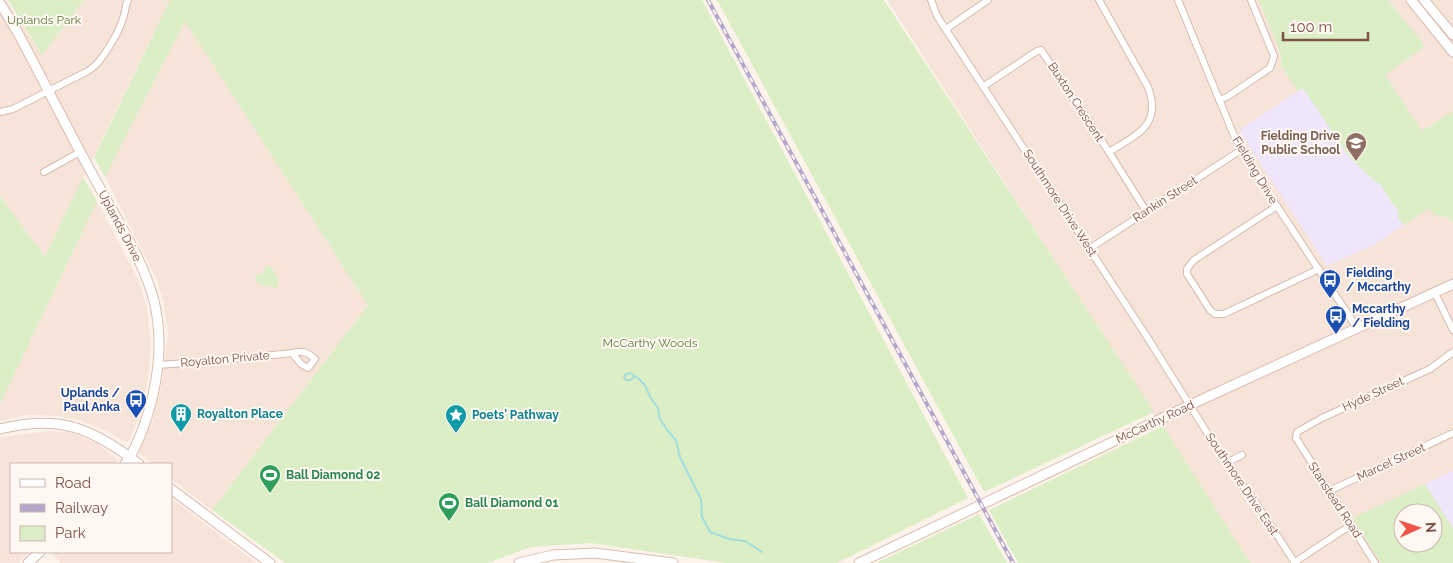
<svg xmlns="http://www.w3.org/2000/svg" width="1453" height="563" viewBox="0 0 1453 563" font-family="Raleway,sans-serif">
  <rect width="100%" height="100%" fill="#fef3ea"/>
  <g fill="#f6e4d8" fill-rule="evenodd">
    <polygon points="0,0 6,0 42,55 84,0 170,0 45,257 0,196"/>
    <path d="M887,0H1453V563H1249ZM1403,513H1433V543H1403Z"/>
    <polygon points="185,20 368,305 212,510 171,479 171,464 153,464 138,453 152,421 162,382 168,332 164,304 157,280 105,177"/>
    <polygon points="97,201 139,281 147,308 151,345 148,380 140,414 129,441 124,442 109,432 78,420 59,416 28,415 0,421 0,404"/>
    <polygon points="49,431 72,433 98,444 118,460 115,464 11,464 11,552 30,552 18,563 0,563 0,437"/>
    <polygon points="171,498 257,563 60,563 52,552 171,552"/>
  </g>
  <g fill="#f0e6fb">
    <polygon points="1366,46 1422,131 1453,111 1453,192 1374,245 1327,266 1239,130"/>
    <polygon points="1453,471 1453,528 1425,484"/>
  </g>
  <g fill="#dceec6" fill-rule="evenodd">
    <polygon points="8,0 84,0 42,55"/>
    <polygon points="170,0 702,0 968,498 837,563 726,563 591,543 531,547 488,563 285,563 212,510 368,305 185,21 105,177 94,158"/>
    <polygon points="717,0 884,0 1154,412 984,492"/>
    <path d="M1259,0H1388L1425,46L1385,75L1422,131L1453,111V223C1450,220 1447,216 1443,216C1435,215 1432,216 1430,208L1403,225L1398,217V210L1391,202L1381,185L1371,178L1350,158L1303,88L1298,91L1281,65V54Z"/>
    <polygon points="83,177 97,201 0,404 0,196 45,257"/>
    <polygon points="271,265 278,279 278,288 259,284 255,280 255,276 262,274 265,268"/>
    <polygon points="1163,426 1250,563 1018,563 989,510"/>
    <path d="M1425,484L1453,529V563H1381L1353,518ZM1403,513H1433V543H1403Z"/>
    <polygon points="979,514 1007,563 876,563"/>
  </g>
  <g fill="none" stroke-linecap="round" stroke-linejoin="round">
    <polyline stroke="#a1dddd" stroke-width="2" points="635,376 630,380 626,380 624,377 626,374 630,373 638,378 645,385 650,397 658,408 660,419 668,431 676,440 680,457 701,499 702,517 710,532 729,539 745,541 762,552"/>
    <g stroke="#d4bbb1" stroke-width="8">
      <g id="street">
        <polyline points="931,0 937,16 1149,340 1226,463 1254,500 1295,563"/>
        <path d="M1099,0L1148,87C1162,125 1138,134 1109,152"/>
        <polyline points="1178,0 1235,138 1271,197 1357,328"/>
        <polyline points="946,29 988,0"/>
        <polyline points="984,86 1037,51 1041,50 1109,152 1146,211"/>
        <polyline points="1219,100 1227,97 1270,68 1274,56 1251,0"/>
        <path d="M0,112L13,109L88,71C102,63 120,31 124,15C126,10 125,5 128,0"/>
        <polyline points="44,172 80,152"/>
        <polyline points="1277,206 1194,260 1187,269 1187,274 1210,310 1215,314 1224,314 1319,269"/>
        <polyline points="1089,249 1241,150"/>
        <polyline points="1435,293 1453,330"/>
        <path d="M158,365L214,361L292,353L301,364L308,368L315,359C307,352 302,350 292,353"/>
        <polyline points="1226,463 1242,455"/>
        <polyline points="1329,491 1453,433"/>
        <polyline points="1295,562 1351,525"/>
        <polyline points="1375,563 1296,438 1297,432 1322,418 1430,369 1453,352"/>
      </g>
    </g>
    <g stroke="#dabcb0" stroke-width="11">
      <g id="secondary">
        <polyline points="1411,0 1453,52"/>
        <polyline points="1424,0 1453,35"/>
        <path d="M0,3L18,33C44,82 69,132 96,181C116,218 141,256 153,297C165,341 158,389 142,431C137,443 133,454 125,464"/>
        <path d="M0,429C59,414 92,428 139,464"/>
        <polyline points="171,489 270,563"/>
        <polyline points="28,563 40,552"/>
        <polyline points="519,563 553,555 595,553 673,563"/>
        <polyline points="859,563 1190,405 1453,284"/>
      </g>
    </g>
    <use href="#street" stroke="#fff" stroke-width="6"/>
    <use href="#secondary" stroke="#fff" stroke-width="9"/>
    <g stroke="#b4a5cb" stroke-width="4">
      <polyline id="rail" points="708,0 1013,563"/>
    </g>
    <use href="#rail" stroke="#fff8f2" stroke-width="2" stroke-dasharray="5.5" stroke-linecap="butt"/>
  </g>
  <defs>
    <g id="school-pin" transform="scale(1.125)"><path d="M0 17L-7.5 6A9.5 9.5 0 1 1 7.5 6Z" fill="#8d6e63" stroke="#fff8f2"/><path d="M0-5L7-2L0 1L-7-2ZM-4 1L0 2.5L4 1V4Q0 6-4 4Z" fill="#fff"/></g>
    <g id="bus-pin" transform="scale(1.125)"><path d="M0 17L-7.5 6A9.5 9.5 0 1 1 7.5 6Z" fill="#1a4fb4" stroke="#fff8f2"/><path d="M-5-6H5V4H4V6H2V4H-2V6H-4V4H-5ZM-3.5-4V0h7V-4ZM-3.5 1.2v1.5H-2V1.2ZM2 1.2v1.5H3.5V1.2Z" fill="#fff"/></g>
    <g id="building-pin" transform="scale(1.125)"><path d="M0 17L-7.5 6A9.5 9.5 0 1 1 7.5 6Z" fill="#0f9aa8" stroke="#fff8f2"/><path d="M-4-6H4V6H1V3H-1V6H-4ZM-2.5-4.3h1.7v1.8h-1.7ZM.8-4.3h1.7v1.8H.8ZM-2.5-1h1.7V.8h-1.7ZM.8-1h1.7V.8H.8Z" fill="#fff"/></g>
    <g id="sight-pin" transform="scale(1.125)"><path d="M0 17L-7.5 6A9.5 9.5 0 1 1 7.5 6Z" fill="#0f9aa8" stroke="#fff8f2"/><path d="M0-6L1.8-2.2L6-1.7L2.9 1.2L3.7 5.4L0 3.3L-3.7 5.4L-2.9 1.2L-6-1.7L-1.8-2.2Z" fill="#fff"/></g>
    <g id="stadium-pin" transform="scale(1.125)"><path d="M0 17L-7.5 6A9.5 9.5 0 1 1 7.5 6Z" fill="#2e9e5b" stroke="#fff8f2"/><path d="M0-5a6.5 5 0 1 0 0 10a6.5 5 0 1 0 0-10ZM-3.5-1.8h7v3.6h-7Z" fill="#fff"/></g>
  </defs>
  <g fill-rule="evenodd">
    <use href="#school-pin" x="1356" y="143"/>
    <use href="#bus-pin" x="1330" y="280"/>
    <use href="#bus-pin" x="1336" y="316"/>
    <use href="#bus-pin" x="136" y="400"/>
    <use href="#building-pin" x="181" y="414"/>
    <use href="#sight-pin" x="456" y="415"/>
    <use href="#stadium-pin" x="270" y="475"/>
    <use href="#stadium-pin" x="449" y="503"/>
  </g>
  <g text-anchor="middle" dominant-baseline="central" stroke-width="4" stroke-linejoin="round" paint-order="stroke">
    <g font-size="12" fill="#5a7c3e" stroke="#fff8f2">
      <text x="44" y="20">Uplands Park</text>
      <text x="650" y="343">McCarthy Woods</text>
    </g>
    <g font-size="12" fill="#7c544a" stroke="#fff8f2">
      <text transform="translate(1076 102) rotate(57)">Buxton Crescent</text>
      <text transform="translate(1255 170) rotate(59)">Fielding Drive</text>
      <text transform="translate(1165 199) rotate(-33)">Rankin Street</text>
      <text transform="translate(1060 203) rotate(57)">Southmore Drive West</text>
      <text transform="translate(120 226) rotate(62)">Uplands Drive</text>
      <text transform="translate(225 359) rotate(-5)">Royalton Private</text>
      <text transform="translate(1373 394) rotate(-25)">Hyde Street</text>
      <text transform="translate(1155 422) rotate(-25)">McCarthy Road</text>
      <text transform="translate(1391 462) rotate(-25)">Marcel Street</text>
      <text transform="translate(1242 484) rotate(56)">Southmore Drive East</text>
      <text transform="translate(1335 500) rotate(57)">Stanstead Road</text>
    </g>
    <g font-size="12" font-weight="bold" fill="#785e54" stroke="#fff8f2" text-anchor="end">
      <text x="1340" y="136">Fielding Drive<tspan x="1340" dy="14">Public School</tspan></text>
    </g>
    <g font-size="12" font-weight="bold" fill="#164399" stroke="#fff8f2" text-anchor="start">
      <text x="1346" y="273">Fielding<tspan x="1346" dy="14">/ Mccarthy</tspan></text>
      <text x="1352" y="309">Mccarthy<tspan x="1352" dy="14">/ Fielding</tspan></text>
      <text x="120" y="393" text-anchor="end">Uplands /<tspan x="120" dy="14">Paul Anka</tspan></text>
    </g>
    <g font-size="12" font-weight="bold" fill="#0d838f" stroke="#fff8f2" text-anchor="start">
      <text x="197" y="414">Royalton Place</text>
      <text x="472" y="415">Poets' Pathway</text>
    </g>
    <g font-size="12" font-weight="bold" fill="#27864d" stroke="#fff8f2" text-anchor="start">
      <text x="286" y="475">Ball Diamond 02</text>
      <text x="465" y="503">Ball Diamond 01</text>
    </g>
  </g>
  <rect x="10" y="463" width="162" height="90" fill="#fff8f2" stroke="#cbb6af"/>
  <rect x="20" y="479" width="25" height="8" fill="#ffffff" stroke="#cbb6af"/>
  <text x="55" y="488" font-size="15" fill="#7c544a">Road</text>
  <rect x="20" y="504" width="25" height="8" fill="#b4a5cb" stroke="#cbb6af"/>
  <text x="55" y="513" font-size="15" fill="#7c544a">Railway</text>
  <rect x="20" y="526" width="25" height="15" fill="#dceec6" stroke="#cbb6af"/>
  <text x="55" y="538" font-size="15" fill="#7c544a">Park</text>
  <g transform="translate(1418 528) rotate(87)"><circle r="24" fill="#fff8f2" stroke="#cbb6af"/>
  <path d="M0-4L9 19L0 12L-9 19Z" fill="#f05347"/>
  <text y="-8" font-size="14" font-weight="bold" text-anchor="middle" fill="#7c544a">N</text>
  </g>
  <path d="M1283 32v8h85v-8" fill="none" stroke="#7c544a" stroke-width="2.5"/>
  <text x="1290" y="32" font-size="15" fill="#7c544a" stroke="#fff8f2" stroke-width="4" paint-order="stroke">100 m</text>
</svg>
